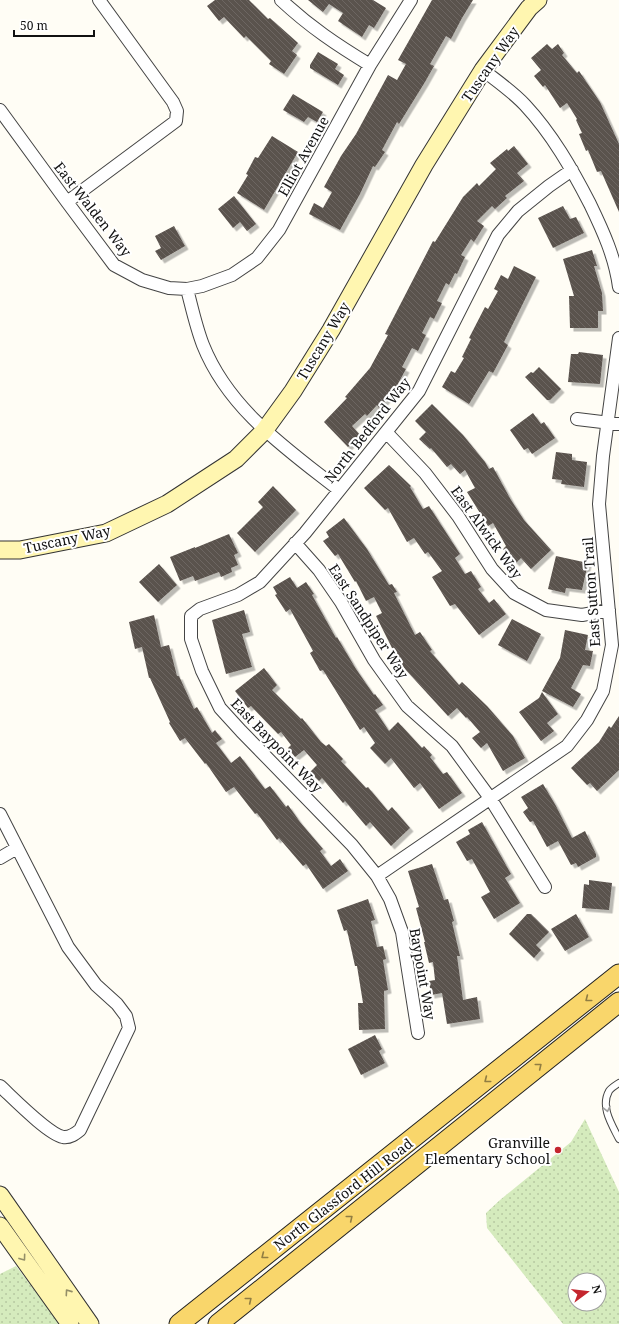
<svg xmlns="http://www.w3.org/2000/svg" width="619" height="1324" font-family="'Noto Serif',serif">
  <defs>
    <pattern id="park-dots" width="8" height="8" patternUnits="userSpaceOnUse"><rect width="8" height="8" fill="#d5ebbd"/><path d="M2 2h.1M6 6h.1" fill="none" stroke="#b6c8a1" stroke-width="1.8" stroke-linecap="round"/></pattern>
    <pattern id="building-back-hatch" width="6" height="6" patternUnits="userSpaceOnUse"><rect width="6" height="6" fill="#5a524d"/><path d="M-1 5l2 2M0 0l6 6M5-1l2 2" fill="none" stroke="#6d6662"/></pattern>
    <filter id="shadow"><feDropShadow dx="3.5" dy="3.5" stdDeviation="0" flood-color="#0004"/></filter>
  </defs>
  <rect width="100%" height="100%" fill="#fffdf5"/>
  <!-- park -->
  <path fill="url(#park-dots)" fill-rule="evenodd" d="M585,1119L619,1192V1324H563L487,1228L486,1213L500,1200L571,1142ZM575,1280H599V1304H575Z
    M16,1266L60,1324H0V1274Z"/>
  <!-- building -->
  <path fill="url(#building-back-hatch)" filter="url(#shadow)" d="M215,0H249L268,19L270,18L298,43L292,51L297,55L284,74L269,64L271,61L246,36L244,38L224,17L219,21L207,6Z
    M308,0H373L386,8L374,28L369,25L362,37L338,21L343,13L329,4L323,12Z
    M432,0H473L462,18L451,39L446,36L430,64L434,66L425,82L399,124L397,122L382,150L385,152L375,167L373,166L360,194L340,230L309,214L314,203L323,208L332,192L324,187L341,156L356,134L388,75L397,80L406,64L398,60Z
    M547,44L552,49L558,44L564,53L562,55L577,73L579,71L600,102L619,144V212L601,171L597,172L588,150L586,151L579,134L582,133L576,120L577,119L567,103L560,108L545,85L543,87L534,76L541,70L531,58Z
    M318,52L338,64L335,69L344,75L338,85L310,68V65Z
    M293,94L323,112L317,122L308,117L304,122L283,110Z
    M272,136L298,152L264,210L237,193L248,175L246,174L255,157L258,158Z
    M514,146L528,164L517,173L524,181L505,196L507,198L495,209L492,206L477,221L484,226L474,242L471,239L461,255L465,257L457,274L455,273L449,285L446,283L437,301L442,303L434,319L430,317L422,333L426,335L418,351L412,348L402,367L406,369L394,391L379,408L377,405L367,416L365,414L352,426L360,435L348,447L324,422L347,398L345,397L370,368L388,335L385,334L433,241L435,242L463,197L477,183L479,186L496,169L490,163L507,149L508,151Z
    M234,196L256,224L247,231L240,222L233,228L218,209Z
    M563,206L570,219L576,217L584,233L553,248L538,218Z
    M174,226L185,246L161,260L155,251L161,248L155,236Z
    M592,250L597,266H594L602,293L603,311H598V328H570L569,296H574L563,259Z
    M514,266L536,277L504,342L508,345L493,373L489,371L469,404L442,387L451,371L455,373L464,358L462,357L471,339L469,338L485,307L488,309L498,291L494,289L501,275L508,279Z
    M579,352L603,355L600,384L568,382L571,354H578Z
    M539,367L561,389L550,400H547L525,377L531,372L533,373Z
    M432,404L463,435L485,462L489,469L493,467L511,500L524,520L551,550L531,569L521,558L516,563L503,549L506,546L493,523L488,526L467,492L475,488L465,470L460,474L451,464L447,467L431,448L430,449L419,439L426,432L415,421Z
    M533,413L541,424L544,422L555,438L532,454L528,448L524,450L510,430Z
    M556,452L572,454V460L587,462L584,487L561,484L562,480L552,479Z
    M389,465L411,486L410,487L423,509L429,506L460,554L455,558L465,574L471,571L481,587L478,589L489,603L494,599L506,614L479,635L455,604L450,606L432,577L442,571L428,552L425,554L414,538L407,542L388,508L385,510L364,488Z
    M273,486L296,510L255,552L237,533L263,507L258,502Z
    M344,518L367,549L389,585L392,584L397,592L394,593L415,635L420,632L432,650L430,651L459,685L462,682L487,706L513,736L525,758L503,771L487,743L481,748L472,738L480,732L467,717L466,718L457,708L448,716L405,669L392,650H393L376,616L382,613L374,597L366,601L356,581L355,582L338,554L335,556L323,541L329,537L326,532Z
    M229,534L238,553L234,555L238,565L231,568L232,572L221,577L219,572L195,581L193,576L180,581L170,557L195,547V548Z
    M556,556L588,563L582,590L566,588L565,593L548,589Z
    M159,564L177,585L158,602L139,582Z
    M290,577L297,588L306,582L314,594L312,595L336,638L337,637L356,669L374,695L375,694L383,705L375,710L389,731L398,722L422,748L424,746L432,755L430,757L443,774L447,772L462,793L439,809L420,783L414,788L391,758L385,764L370,748L375,743L364,727L360,730L323,670L320,671L310,653L313,651L290,609L286,612L275,595L277,594L273,587Z
    M244,610L250,632L242,634L252,667L226,674L212,620Z
    M154,615L161,647L169,645L177,676H179L194,709L197,707L212,733L215,730L222,739L216,743L231,763L240,756L265,789L270,786L286,807L288,805L300,822L323,849L320,851L331,866L340,859L348,871L323,889L306,864L303,866L279,838L277,840L257,813L255,814L234,787L226,792L206,763L205,764L185,738L180,741L169,723L170,722L150,678H149L142,647L135,649L129,622Z
    M512,619L541,634L527,661L498,645Z
    M565,630L588,635L585,650L593,651L590,666L583,665L571,688L581,694L573,707L542,691L560,658Z
    M264,668L277,685L272,690L301,719L302,718L321,742L326,746L329,744L343,759L341,761L366,788L368,787L388,811L392,807L410,828L391,846L370,822L366,826L345,801L343,803L322,778L319,781L310,772L317,765L304,750L295,757L288,748L291,745L281,732L278,734L251,706L248,708L235,691Z
    M542,692L558,714L547,723L554,731L541,741L519,712L539,698Z
    M619,716V770L597,791L590,783L587,785L571,768L599,742L609,726L611,728Z
    M543,784L556,806L572,838L585,831L596,854V857L578,867L576,863L571,865L558,841L547,847L533,821L530,822L523,812L528,808L521,797Z
    M482,822L511,874L505,878L520,903L494,919L481,897L490,892L472,859L467,861L456,842L470,834L468,830Z
    M432,864L444,900L448,899L454,921L452,922L460,956H457L463,1000L477,997L480,1019L447,1024L442,993L431,995L429,981L435,980L433,962L429,963L424,942H425L416,908L419,907L408,871Z
    M589,880L612,883L609,910L582,908L584,884L589,885Z
    M368,899L375,920L371,921L377,947L383,946L386,959L383,960L388,990L384,991L385,1029L359,1030L358,1003H363L357,966H355L347,930L344,931L337,910Z
    M527,914H531L549,932L536,945L541,950L534,958L509,934Z
    M576,914L589,937L565,951L551,929Z
    M375,1035L382,1049L379,1051L385,1063L361,1075L348,1049Z"/>
  <g fill="none" stroke-linecap="round" stroke-linejoin="round">
    <!-- lane casing -->
    <g stroke="#444" stroke-width="8">
      <path id="lane" d="M619,1083C616,1085 611,1088 609,1091C600,1107 612,1125 619,1139"/>
    </g>
    <!-- street casing -->
    <g stroke="#444" stroke-width="14">
      <path id="street" d="M281,0C310,27 337,45 370,65
        M483,70C497,81 513,92 525,105C552,134 572,169 590,204C603,231 615,257 619,287
        M0,110L67,202L114,265L142,280L169,288L187,289L202,286L232,275L257,258L279,230L370,65L411,0
        M67,202L176,121L177,111L173,102L99,0
        M187,289C192,308 196,327 203,345C229,410 287,449 339,490
        M577,419L619,424
        M386,432L425,473L458,516L492,569L514,593L546,610L582,615L609,610
        M295,543L319,570L341,602L374,660L407,706L452,746L490,798L545,887
        M0,814L68,947L96,985L117,1004L126,1016L129,1028L80,1130C75,1134 70,1138 63,1137C48,1134 13,1098 0,1086
        M0,858L17,848
        M377,876L567,746L587,720L603,691L612,645L599,504L603,456L619,338
        M418,1033L402,932L390,899L377,876L352,845L241,731L220,708L202,671L191,639V616L200,609L238,595L260,582L305,533L419,391L498,235L518,211L549,186L572,170"/>
    </g>
    <!-- secondary casing -->
    <g stroke="#333" stroke-width="19">
      <path id="secondary" d="M0,550H20L106,533L167,504L236,459L264,431L293,391L331,330L424,165L483,70L529,8L538,0
        M0,1195L90,1324
        M0,1226L70,1324"/>
    </g>
    <!-- primary casing -->
    <g stroke="#222" stroke-width="21">
      <path id="primary" d="M179,1324L619,974
        M218,1324L619,1002"/>
    </g>
    <!-- lane -->
    <use href="#lane" stroke="#fff" stroke-width="6"/>
    <!-- street -->
    <use href="#street" stroke="#fff" stroke-width="12"/>
    <!-- secondary -->
    <use href="#secondary" stroke="#fff6b0" stroke-width="17"/>
    <!-- primary -->
    <use href="#primary" stroke="#f9d66b" stroke-width="19"/>
  </g>
  <!-- one-way arrows -->
  <defs><path id="oneway-chevron" d="M-2-3.5L2.5 0L-2 3.5" fill="none" stroke-width="1.6" stroke-linecap="round" stroke-linejoin="round"/></defs>
  <g stroke="#917d42">
    <use href="#oneway-chevron" transform="translate(588 999) rotate(142)"/>
    <use href="#oneway-chevron" transform="translate(539 1066) rotate(-39)"/>
    <use href="#oneway-chevron" transform="translate(487 1080) rotate(142)"/>
    <use href="#oneway-chevron" transform="translate(350 1218) rotate(-39)"/>
    <use href="#oneway-chevron" transform="translate(264 1256) rotate(142)"/>
    <use href="#oneway-chevron" transform="translate(249 1300) rotate(-39)"/>
  </g>
  <use stroke="#a0a0a0" href="#oneway-chevron" transform="translate(607 1109) rotate(78)"/>
  <g stroke="#948f68">
    <use href="#oneway-chevron" transform="translate(23 1258) rotate(54)"/>
    <use href="#oneway-chevron" transform="translate(68 1292) rotate(-125)"/>
  </g>
  <!-- markers -->
  <circle fill="#c4262e" stroke="#fff" stroke-width="1.5" cx="558" cy="1150" r="4"/>
  <g text-anchor="middle" dominant-baseline="central" stroke-width="4" stroke-linejoin="round" paint-order="stroke">
    <!-- street labels -->
    <g font-size="14" fill="#111" stroke="#fff">
      <text transform="translate(490 64) rotate(-55)">Tuscany Way</text>
      <text transform="translate(303 156) rotate(-61)">Elliot Avenue</text>
      <text transform="translate(93 209) rotate(52)">East Walden Way</text>
      <text transform="translate(323 341) rotate(-59)">Tuscany Way</text>
      <text transform="translate(367 430) rotate(-52)">North Bedford Way</text>
      <text transform="translate(487 532) rotate(54)">East Alwick Way</text>
      <text transform="translate(67 539) rotate(-12)">Tuscany Way</text>
      <text transform="translate(591 592) rotate(-94)">East Sutton Trail</text>
      <text transform="translate(369 621) rotate(57)">East Sandpiper Way</text>
      <text transform="translate(277 745) rotate(46)">East Baypoint Way</text>
      <text transform="translate(423 974) rotate(80)">Baypoint Way</text>
      <text transform="translate(343 1194) rotate(-38)">North Glassford Hill Road</text>
    </g>
    <!-- poi labels -->
    <g font-size="14" fill="#111" stroke="#fff" text-anchor="end">
      <text x="550" y="1142">Granville<tspan x="550" dy="16">Elementary School</tspan></text>
    </g>
  </g>
  <!-- north arrow -->
  <g transform="translate(587 1292) rotate(75)"><circle r="19" fill="#ffffff" stroke="#a0a0a0"/>
  <path d="M0-3L7 15L0 10L-7 15Z" fill="#c4262e"/>
  <text y="-6" font-size="11" font-weight="bold" text-anchor="middle" fill="#111111">N</text>
  </g>
  <!-- scale -->
  <path d="M14 30v6h80v-6" fill="none" stroke="#111111" stroke-width="2"/>
  <text x="20" y="30" font-size="12" fill="#111111" stroke="#ffffff" stroke-width="3" paint-order="stroke">50 m</text>
</svg>
